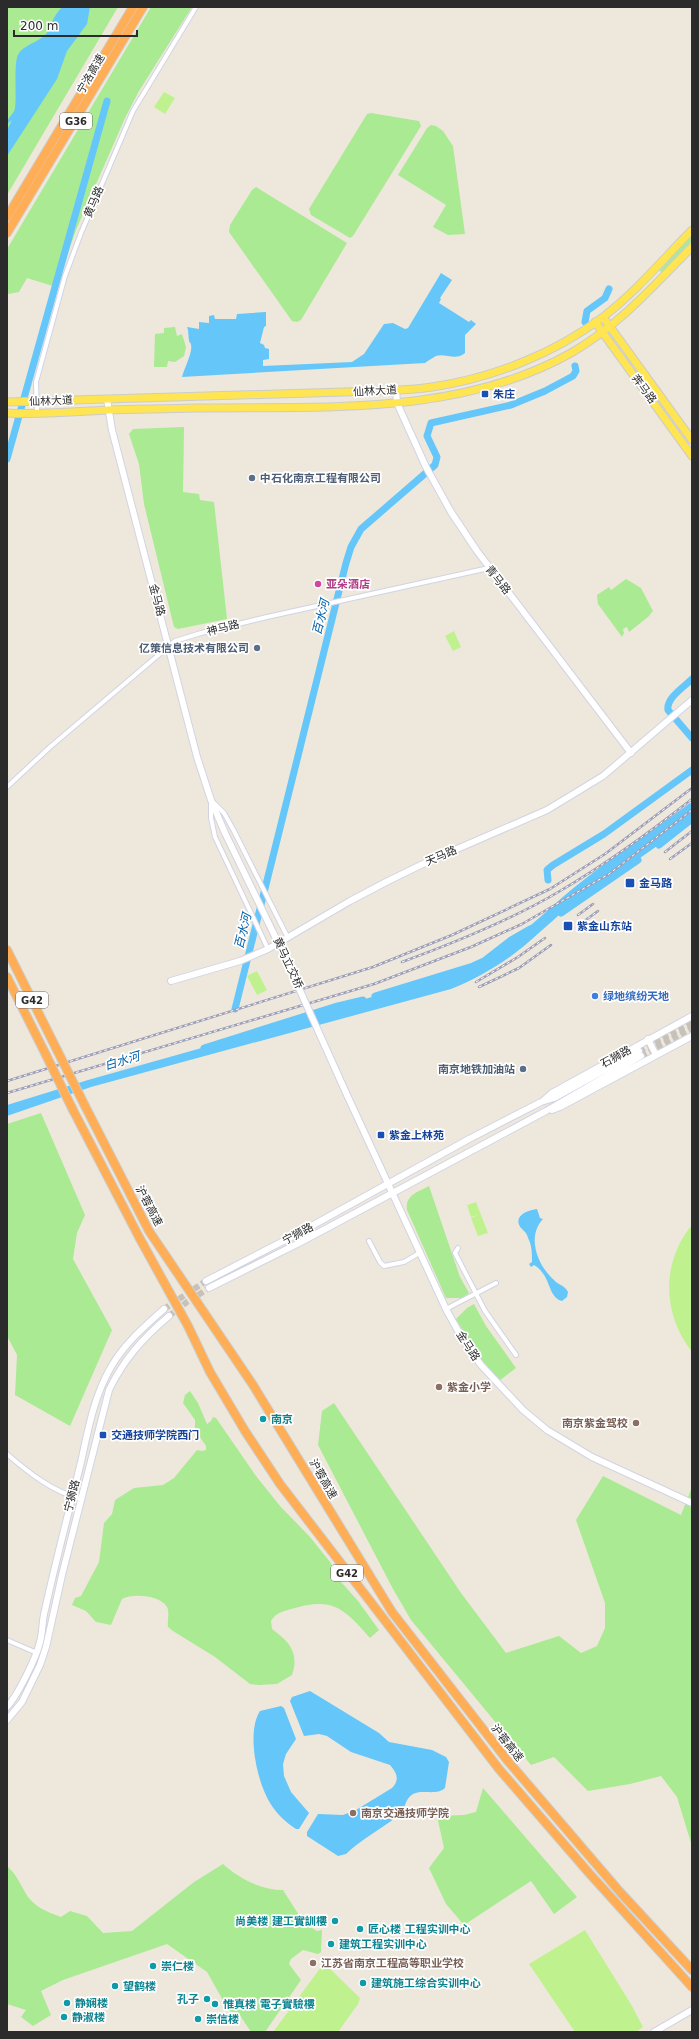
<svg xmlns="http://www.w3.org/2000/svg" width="699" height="2039" font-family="'DejaVu Sans','Noto Sans SC',sans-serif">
  <rect width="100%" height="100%" fill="#eee8dc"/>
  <!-- green -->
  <path fill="#a9ea93" d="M7,7H118L7,195Z
    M151,7H192L139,91L125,118L76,230L56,287L27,278L19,292L8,294L7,301V249Z
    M371,113L419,121L421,126L353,236L350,238L311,215L309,209L367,114Z
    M431,125L436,126L443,131L453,146L465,234L448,235L433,227L446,205L398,175L427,128Z
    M256,187L347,243L301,320L297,322L292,321L229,232L230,225L252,190Z
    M692,234V241L662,272L659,271Z
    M175,327L177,336L182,334L186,347L184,356L175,362L168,361L167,367H154L155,334L164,333V328Z
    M184,427L183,492L199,494L200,500L214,502L227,619L178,629L174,627L144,504L139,464L129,434L133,429Z
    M626,579L641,588L653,611L648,617L629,632L627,627L623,629L624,633L622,637L598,604L597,595L609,587L611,590Z
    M41,1113L85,1215L77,1233L73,1259L112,1330L70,1426L15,1395L17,1355L7,1336V1124Z
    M429,1186L460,1277L469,1293L462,1298H446L407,1210C405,1195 418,1192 429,1186Z
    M474,1304L486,1326L516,1368L499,1381L482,1363L456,1319L467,1308Z
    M190,1391L198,1403L207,1424L211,1421L213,1417L216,1418L256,1476L280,1506L310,1537L330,1562L341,1582L358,1601L379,1630L370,1638C345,1610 334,1597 295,1608C285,1611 276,1612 271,1621L272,1629C288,1641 300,1652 292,1675L277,1684L259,1685L250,1684L215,1657L173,1631L168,1627C167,1620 170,1613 167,1607C160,1595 133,1593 122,1599L111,1625L96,1622L86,1611L72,1605L75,1598L81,1596L99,1562L104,1523L112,1514L115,1500L134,1488L163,1485L174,1478L197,1450L202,1451L206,1450V1446L195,1430V1420L183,1403L185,1395Z
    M334,1403L461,1593L506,1653L559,1636L581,1653L597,1646L605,1628V1603L576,1520L603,1476L681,1515L692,1487V1846L677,1797L661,1776L630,1784L588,1791L554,1757L531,1765L411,1620L393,1589L318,1445L322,1411Z
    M483,1788L577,1897L554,1914L531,1881L464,1925L446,1904L429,1868L444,1848L437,1816L464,1815L476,1812Z
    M223,1864C240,1879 261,1890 283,1890L304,1923L317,1931L322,1930L321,1952L318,1954L303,1950L291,1959L289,1964L301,1980L265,2032H251L239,2014L229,2011L207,1972L167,1944L63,1980L41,1991L51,2015L33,2026L21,2017L26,2010L7,2004V1866C16,1874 19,1882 25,1892C32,1906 47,1912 61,1917L70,1911L87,1916L103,1933L132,1931L194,1882Z"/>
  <!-- pitch -->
  <path fill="#bff28e" d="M164,92L175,98L165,114L154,107Z
    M454,631L461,647L453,651L445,636Z
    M257,971L267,990L257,995L247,976Z
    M476,1202L488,1233L478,1236L471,1218L478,1215L471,1217L467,1205Z
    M692,1225V1352C662,1314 661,1262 692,1225Z
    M585,1930L632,2006L643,2027L636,2032H575L529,1964Z
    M324,1963L360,1998L358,2004L338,2032H273Z"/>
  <!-- water -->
  <path fill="#65c6fa" d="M62,7H90L87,24L67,51L57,79L7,156V130L12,120L7,124C7,117 14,115 15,108C17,96 13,60 19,53C25,44 43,41 48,31C52,22 55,14 62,7Z
    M441,273L452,280L440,298L441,299L439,303L469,322L471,320L476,324L465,335V353C456,361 445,353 436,356C432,358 428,361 425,363L182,377C184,369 193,352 191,345C191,342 189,343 189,340C188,334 189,332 187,327L199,329V322L209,323V316L214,315L215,319H236L237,314L266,312V326L264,327L260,343L264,345L265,348L269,349V359L263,360V366L352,362L364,354L384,324L393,323L405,329L408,328Z
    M690,803L692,804V815C660,850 618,870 580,898C560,913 543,930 524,946C502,964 478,978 451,989L91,1087L7,1116V1105L88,1080L237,1038L470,967C514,946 544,911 581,882C616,854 654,830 690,803Z
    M537,1209L540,1218L543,1219C526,1237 538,1266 554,1280C558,1285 565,1285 568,1292L567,1297L562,1301C547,1297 552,1276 534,1265L531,1267L529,1264L532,1262C532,1254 532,1245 528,1238C527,1233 524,1231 521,1228C512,1216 528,1210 537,1209Z
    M310,1691L379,1733L389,1742L432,1750L446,1757L449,1762L445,1788C436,1796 424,1789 413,1794C404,1799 406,1810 398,1816C381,1829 362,1839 346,1854L338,1856L307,1836V1832L318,1814L343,1815L356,1810L392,1788C400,1780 397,1773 390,1765L351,1752L327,1736L319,1734L304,1736L290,1701L292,1697Z
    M281,1706L284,1708L296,1739L286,1754L283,1764L284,1776L291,1792L309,1813L299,1829H296C285,1822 277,1814 270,1803C257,1782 246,1732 260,1711Z"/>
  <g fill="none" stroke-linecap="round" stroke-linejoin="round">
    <!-- river -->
    <path stroke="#65c6fa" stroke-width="7" d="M585,322L587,311L605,298L609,289
      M7,459L107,101
      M692,679C684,687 666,698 668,710L692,738
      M659,845L692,819
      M548,880L547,870L553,865L604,834L692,770
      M561,913L638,860
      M375,996L473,966L484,961L511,940L530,929
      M235,1009L346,563L351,547L361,529L435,465L437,457L427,436L431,423L511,405L545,391L573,376L576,371L575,366
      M204,1048L334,1007L363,1000"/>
    <!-- secondary-tunnel -->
    <path stroke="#c7c2b9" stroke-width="6" stroke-dasharray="6 3" stroke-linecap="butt" d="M639,1051L692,1022
      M641,1056L692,1028
      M164,1309L206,1281
      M169,1316L187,1302L209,1288"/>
    <!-- street casing -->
    <g stroke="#d1d3e5" stroke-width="6">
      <path id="street" d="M37,413L36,382L65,276L81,233L133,111L196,7
        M7,787L50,747L175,641L201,633L267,617L489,568
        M211,803V818L215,837L268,949
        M214,803L224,813L234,831L288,938
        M369,1241L380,1262L384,1266L404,1262L421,1252
        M458,1248L455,1253L485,1311L516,1355
        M446,1309L496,1283
        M7,1454C29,1473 53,1492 81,1499
        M7,1640L37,1653"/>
    </g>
    <!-- secondary casing -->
    <g stroke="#d1d3e5" stroke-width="8">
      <path id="secondary" d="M396,390L397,403L426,467L451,512L477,551L631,753
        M107,399L112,430L197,757L211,800L225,833
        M171,981L240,961L268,949L350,901L388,881L427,862L547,810L603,776L692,700
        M648,1039L656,1055
        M347,1095L446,1309L463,1340L481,1365L523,1410L547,1430L592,1457L692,1503
        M544,1100L552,1093L692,1016
        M552,1110L560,1107L692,1036
        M206,1281L297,1234L469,1139L541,1102L554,1098L639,1051
        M209,1288L301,1242L546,1111L641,1056
        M7,1707C18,1695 36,1658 40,1642C43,1631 42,1620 45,1610C56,1560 69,1511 81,1462C88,1430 94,1396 111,1367C124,1344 144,1327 164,1309
        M7,1720L22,1702L40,1665L46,1647L62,1575L109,1390C124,1359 143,1338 169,1316
        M654,2032L692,2010"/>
    </g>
    <!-- primary casing -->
    <g stroke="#ccc" stroke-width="9">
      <path id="primary" d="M603,317L692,440
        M595,322L692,456
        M7,402L377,391C395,390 414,390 432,387C492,378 554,354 603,317C636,292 663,259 692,230
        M7,413C40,415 73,412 107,410C136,409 166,409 195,408C321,406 457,417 571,353C621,324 652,287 692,247"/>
    </g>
    <!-- highway casing -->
    <g stroke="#ccc" stroke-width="10">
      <path id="highway" d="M7,217L133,7
        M7,233L143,7
        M7,950L57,1050
        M7,977L46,1055
        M85,1106L149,1231L253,1385L392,1612L507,1760L620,1892L692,1970
        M73,1110L139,1237L188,1326L210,1372L245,1431L280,1484L499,1769L589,1873L692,1987"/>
    </g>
    <!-- street -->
    <use href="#street" stroke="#fff" stroke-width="4"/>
    <!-- secondary -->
    <use href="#secondary" stroke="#fff" stroke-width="6"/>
    <!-- primary -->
    <use href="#primary" stroke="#fee551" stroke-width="7"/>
    <!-- highway -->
    <use href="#highway" stroke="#ffae56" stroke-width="8"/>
    <!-- rail casing -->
    <g stroke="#9e9fb7" stroke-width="2.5">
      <path id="rail" d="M665,852L692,831
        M670,859L692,843
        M578,915L593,904
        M583,922L598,911
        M402,962C454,943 513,919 560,891C606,864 650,832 692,799
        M476,982L518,957L545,938
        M479,987L519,968L551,945
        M7,1081L373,967L452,935L550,889L605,854L692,788
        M7,1093L374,984L471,947L522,924L609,874L692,810"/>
    </g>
    <!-- rail -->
    <use href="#rail" stroke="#fff" stroke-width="1" stroke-dasharray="3" stroke-linecap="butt"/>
    <!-- secondary-bridge casing -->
    <g stroke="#d1d3e5" stroke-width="8" stroke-linecap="butt">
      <path id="secondary-bridge" d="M225,833L284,955L347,1095"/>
    </g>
    <!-- highway-bridge casing -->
    <g stroke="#ccc" stroke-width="10" stroke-linecap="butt">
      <path id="highway-bridge" d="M57,1050L85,1106
        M46,1055L73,1110"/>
    </g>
    <!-- secondary-bridge -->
    <use href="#secondary-bridge" stroke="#fff" stroke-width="6"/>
    <!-- highway-bridge -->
    <use href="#highway-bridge" stroke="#ffae56" stroke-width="8"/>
  </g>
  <!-- markers -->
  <g fill="#1a4fb4" stroke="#fff" stroke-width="1.5">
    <rect x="481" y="390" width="8" height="8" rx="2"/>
    <rect x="625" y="878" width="10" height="10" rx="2"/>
    <rect x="563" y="921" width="10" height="10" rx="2"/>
    <rect x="377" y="1131" width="8" height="8" rx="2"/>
    <rect x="99" y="1431" width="8" height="8" rx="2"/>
  </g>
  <g fill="#5c6f8a" stroke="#fff" stroke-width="1.5">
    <circle cx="252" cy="478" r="4"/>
    <circle cx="257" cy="648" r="4"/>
    <circle cx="523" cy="1069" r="4"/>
  </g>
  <circle fill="#d1479c" stroke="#fff" stroke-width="1.5" cx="318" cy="584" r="4"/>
  <circle fill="#3f7fe0" stroke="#fff" stroke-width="1.5" cx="595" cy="996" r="4"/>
  <g fill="#8d6e63" stroke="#fff" stroke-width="1.5">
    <circle cx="439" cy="1387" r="4"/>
    <circle cx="636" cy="1423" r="4"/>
    <circle cx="353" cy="1813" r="4"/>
    <circle cx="313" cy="1963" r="4"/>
  </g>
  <g fill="#0f9aa8" stroke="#fff" stroke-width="1.5">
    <circle cx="263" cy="1419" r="4"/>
    <circle cx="335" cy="1921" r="4"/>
    <circle cx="360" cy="1929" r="4"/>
    <circle cx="331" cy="1944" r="4"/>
    <circle cx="153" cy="1966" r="4"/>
    <circle cx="363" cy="1983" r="4"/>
    <circle cx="115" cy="1986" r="4"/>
    <circle cx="207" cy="1999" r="4"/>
    <circle cx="67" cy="2003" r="4"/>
    <circle cx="215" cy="2004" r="4"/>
    <circle cx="64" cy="2017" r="4"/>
    <circle cx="198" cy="2019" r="4"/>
  </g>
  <g text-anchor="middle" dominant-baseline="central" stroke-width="3.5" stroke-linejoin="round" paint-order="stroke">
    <!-- shield labels -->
    <g fill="#fff" stroke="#6b6b6b" stroke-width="1">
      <rect x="60" y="113" width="32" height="16" rx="3"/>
      <rect x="16" y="992" width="32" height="16" rx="3"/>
      <rect x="331" y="1565" width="32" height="16" rx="3"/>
    </g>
    <g font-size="10" font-weight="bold" fill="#2b2b2b">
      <text x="76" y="121">G36</text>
      <text x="32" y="1000">G42</text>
      <text x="347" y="1573">G42</text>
    </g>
    <!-- street labels -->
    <g font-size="11" fill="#2b2b2b" stroke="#fff">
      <text transform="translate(91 74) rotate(-60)">宁洛高速</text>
      <text transform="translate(94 202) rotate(-67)">黄马路</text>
      <text transform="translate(644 389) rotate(54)">奔马路</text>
      <text transform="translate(375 391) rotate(-3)">仙林大道</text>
      <text transform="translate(51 401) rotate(-2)">仙林大道</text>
      <text transform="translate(498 580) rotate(52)">青马路</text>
      <text transform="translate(157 600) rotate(75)">金马路</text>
      <text transform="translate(223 628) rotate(-14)">神马路</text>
      <text transform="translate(441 856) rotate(-23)">天马路</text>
      <text transform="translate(288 963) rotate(65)">黄马立交桥</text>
      <text transform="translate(616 1057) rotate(-29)">石狮路</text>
      <text transform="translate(149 1206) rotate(62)">沪蓉高速</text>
      <text transform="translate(298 1234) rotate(-28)">宁狮路</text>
      <text transform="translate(468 1346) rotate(57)">金马路</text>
      <text transform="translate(323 1479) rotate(60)">沪蓉高速</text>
      <text transform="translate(72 1496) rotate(-76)">宁狮路</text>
      <text transform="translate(507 1743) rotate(51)">沪蓉高速</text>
    </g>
    <!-- transit labels -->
    <g font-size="11" font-weight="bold" fill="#164399" stroke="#fff" text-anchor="start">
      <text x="493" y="394">朱庄</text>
      <text x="639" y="883">金马路</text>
      <text x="577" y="926">紫金山东站</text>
      <text x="389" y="1135">紫金上林苑</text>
      <text x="111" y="1435">交通技师学院西门</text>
    </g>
    <!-- service labels -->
    <g font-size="11" font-weight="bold" fill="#4e5e75" stroke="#fff" text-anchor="end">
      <text x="260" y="478" text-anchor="start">中石化南京工程有限公司</text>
      <text x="249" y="648">亿策信息技术有限公司</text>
      <text x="515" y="1069">南京地铁加油站</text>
    </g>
    <!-- hotel labels -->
    <g font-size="11" font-weight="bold" fill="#b23c85" stroke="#fff" text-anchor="start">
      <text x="326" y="584">亚朵酒店</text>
    </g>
    <!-- shop labels -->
    <g font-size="11" font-weight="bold" fill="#366cbe" stroke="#fff" text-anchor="start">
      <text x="603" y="996">绿地缤纷天地</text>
    </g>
    <!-- education labels -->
    <g font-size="11" font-weight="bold" fill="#785e54" stroke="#fff" text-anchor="start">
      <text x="447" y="1387">紫金小学</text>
      <text x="628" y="1423" text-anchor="end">南京紫金驾校</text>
      <text x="361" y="1813">南京交通技师学院</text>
      <text x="321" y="1963">江苏省南京工程高等职业学校</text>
    </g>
    <!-- culture labels -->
    <g font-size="11" font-weight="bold" fill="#0d838f" stroke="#fff" text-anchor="start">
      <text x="271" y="1419">南京</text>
      <text x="327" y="1921" text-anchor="end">尚美楼 建工實訓樓</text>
      <text x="368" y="1929">匠心楼 工程实训中心</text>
      <text x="339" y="1944">建筑工程实训中心</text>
      <text x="161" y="1966">崇仁楼</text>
      <text x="371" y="1983">建筑施工综合实训中心</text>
      <text x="123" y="1986">望鹤楼</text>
      <text x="199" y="1999" text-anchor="end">孔子</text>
      <text x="75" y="2003">静娴楼</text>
      <text x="223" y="2004">惟真楼 電子實驗樓</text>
      <text x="72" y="2017">静淑楼</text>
      <text x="206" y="2019">崇信楼</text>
    </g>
    <!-- water labels -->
    <g font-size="12" font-style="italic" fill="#0061aa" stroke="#fff">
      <text transform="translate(321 617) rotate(-76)">百水河</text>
      <text transform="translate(243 931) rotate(-76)">百水河</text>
      <text transform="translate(122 1061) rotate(-17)">白水河</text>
    </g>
  </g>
  <!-- border -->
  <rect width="699" height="2039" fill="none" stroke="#2b2b2b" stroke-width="16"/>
  <!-- scale -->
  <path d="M14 30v6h123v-6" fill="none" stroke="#2b2b2b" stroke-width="2"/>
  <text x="20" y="30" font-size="12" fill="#2b2b2b" stroke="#ffffff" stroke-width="3" paint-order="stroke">200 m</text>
</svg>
